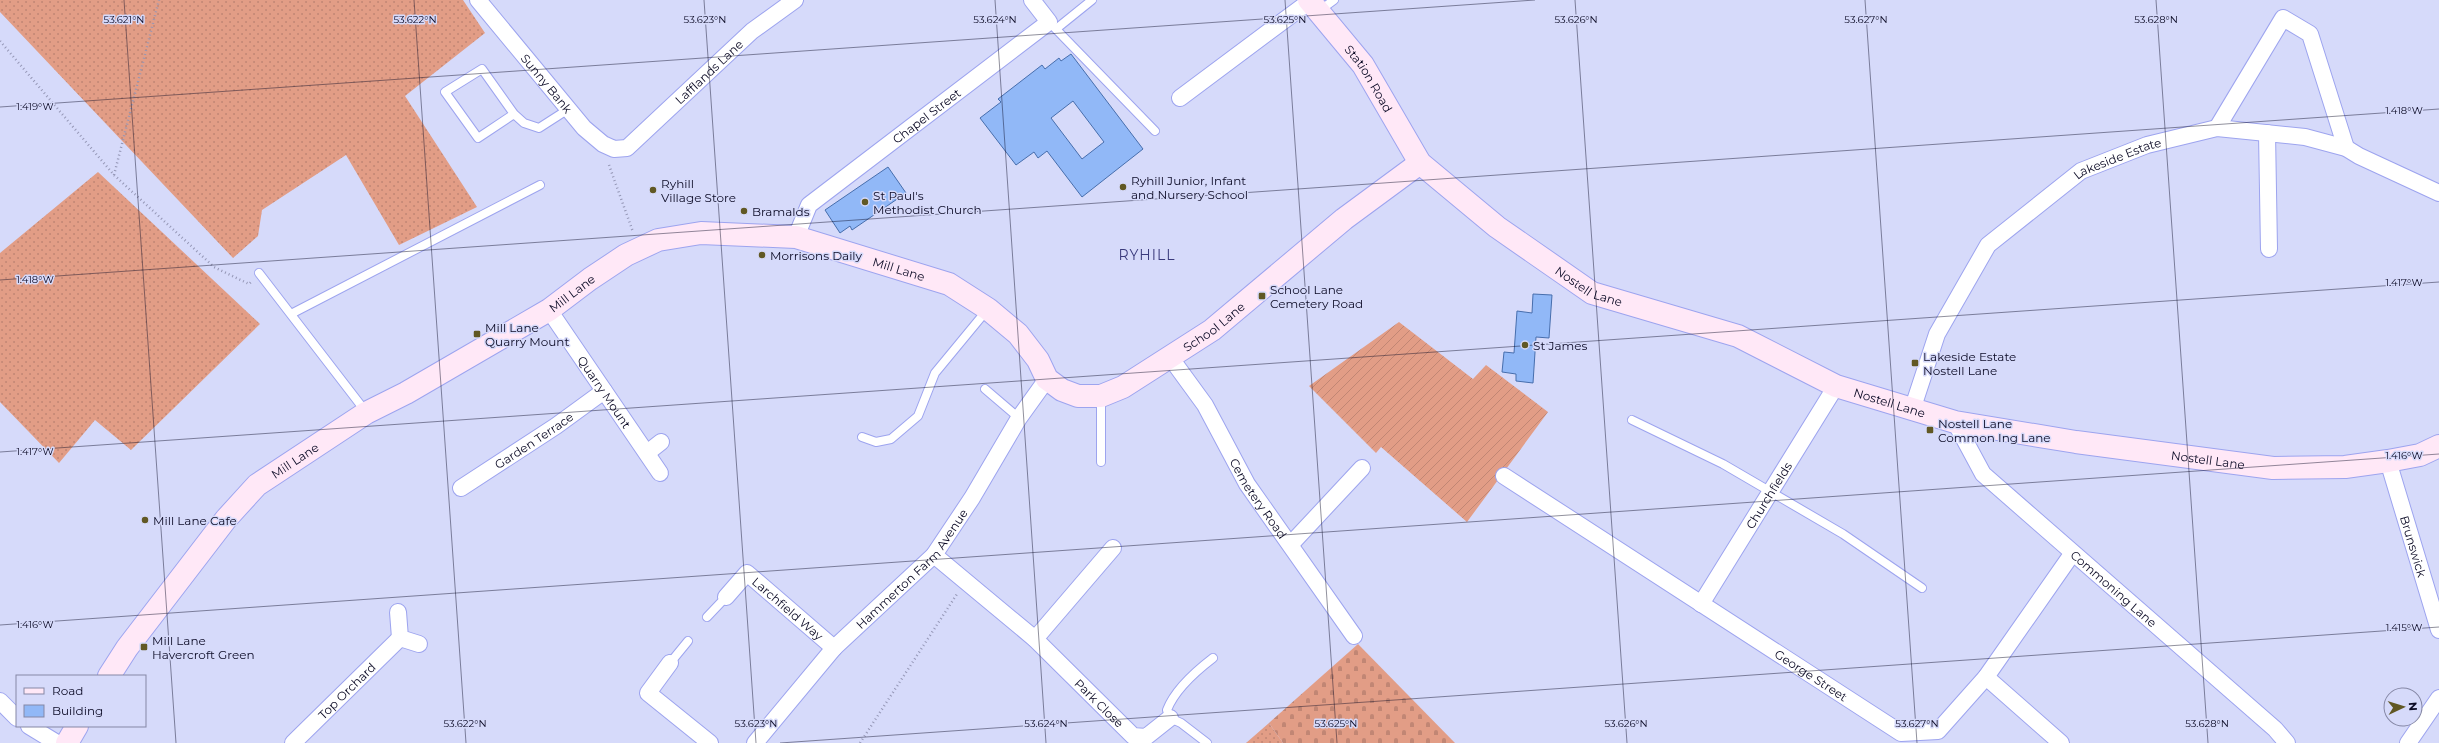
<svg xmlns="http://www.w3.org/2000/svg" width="2439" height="743" font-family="Montserrat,sans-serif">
  <defs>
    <pattern id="grass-dots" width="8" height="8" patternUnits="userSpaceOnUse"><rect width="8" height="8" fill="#e29d86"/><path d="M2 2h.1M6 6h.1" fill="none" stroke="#c18674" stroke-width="1.8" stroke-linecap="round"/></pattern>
    <pattern id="cemetery-stones" width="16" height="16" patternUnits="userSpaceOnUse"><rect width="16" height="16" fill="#e29d86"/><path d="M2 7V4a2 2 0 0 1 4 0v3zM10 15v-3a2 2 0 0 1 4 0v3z" fill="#c18674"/></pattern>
    <pattern id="garden-furrows" width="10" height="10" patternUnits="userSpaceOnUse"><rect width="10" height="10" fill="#e29d86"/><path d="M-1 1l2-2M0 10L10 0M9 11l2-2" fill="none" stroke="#c18674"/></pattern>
  </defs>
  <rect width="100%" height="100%" fill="#d6dafa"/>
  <!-- grass -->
  <path fill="url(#grass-dots)" d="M0,0H463L485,33L405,96L477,207L399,245L346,155L262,210L258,236L233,258L0,12Z
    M98,172L260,324L131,450L95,420L59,463L0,402V253Z
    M1269,723L1283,743H1246Z"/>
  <!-- cemetery -->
  <path fill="url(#cemetery-stones)" d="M1358,644L1455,743H1283L1269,723Z"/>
  <!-- garden -->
  <path fill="url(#garden-furrows)" d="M1399,322L1473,379L1486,365L1548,412L1467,522L1381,447L1376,453L1309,386Z"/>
  <!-- building -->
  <path fill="#91b8f7" stroke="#476ead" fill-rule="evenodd" d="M1071,54L1143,149L1082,197L1047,151L1038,158L1034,152L1016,165L980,118L1001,102L998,99L1042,65L1045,69L1059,58L1061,61ZM1073,101L1104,142L1082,159L1051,118Z
    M888,167L906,193L852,230L850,226L840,233L825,210Z
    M1533,294L1552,295L1549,338L1536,337L1533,383L1516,381V374L1502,372L1504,352L1514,353L1517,311L1532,313Z"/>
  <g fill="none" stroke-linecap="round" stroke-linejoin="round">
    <!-- lane casing -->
    <g stroke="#9da4ef" stroke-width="10">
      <path id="lane" d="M1319,11L1334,0
        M1049,22L1155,131
        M1056,29L1092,0
        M514,114L478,138L445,92L482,69L514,114L524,123L539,128L567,110
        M259,273L366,412
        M291,314L540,185
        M985,389L1019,418
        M1632,420L1723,464L1843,534L1922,588
        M862,437L876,442L891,439L918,416L935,373L987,310
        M1101,462V396
        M707,617L726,597
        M670,663L688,641
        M1207,743L1181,723L1170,718L1167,710C1175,689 1196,671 1213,658"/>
    </g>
    <!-- street casing -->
    <g stroke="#9da4ef" stroke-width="18">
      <g id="street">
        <path id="s1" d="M478,0L584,128L603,144L614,149L627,148L752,31L795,0"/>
        <path d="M1180,98L1310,1"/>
        <path d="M2217,128L2283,18L2310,34L2346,148"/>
        <path d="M2267,133L2269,249"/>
        <path id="s2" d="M796,237L809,205L1049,22L1032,0"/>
        <path id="s3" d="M549,310L660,473"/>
        <path id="s4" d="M1170,357L1205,405L1247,484L1354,636"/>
        <path id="s5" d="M1912,410L1937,334L1988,245L2081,171L2147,145L2217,128L2305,137L2346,148L2359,156L2439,193"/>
        <path id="s6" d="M1955,422L1983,474L2275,729L2287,743"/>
        <path d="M647,453L661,442"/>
        <path id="s7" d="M2388,461L2439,630"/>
        <path id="s8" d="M1504,476L1901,733L1938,731L1986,677L2072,554"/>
        <path id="s9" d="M461,488L556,426L604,391"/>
        <path d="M1291,544L1362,468"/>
        <path id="s10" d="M934,555L1035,639L1133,736L1146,737L1170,718"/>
        <path id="s11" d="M726,597L747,573L834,648"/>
        <path id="s12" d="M1701,604L1836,386"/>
        <path d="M398,612L400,638L419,644"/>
        <path d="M1035,639L1113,548"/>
        <path d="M670,663L648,693L710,743"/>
        <path d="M1986,677L2061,743"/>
        <path d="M0,701L17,718"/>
        <path d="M29,726L57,743"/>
        <path id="s13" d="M293,743L400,638"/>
        <path id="s14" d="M755,743L834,648L934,555L972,498L1019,418L1047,379"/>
        <path d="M2408,743L2439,698"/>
      </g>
    </g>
    <!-- secondary casing -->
    <g stroke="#9da4ef" stroke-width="24">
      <g id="secondary">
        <path id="s15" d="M1309,0L1363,65L1420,163L1497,227L1592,293L1738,336L1836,386L1955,422L2076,442L2273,468L2345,467L2388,461L2420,455L2439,446"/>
        <path id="s16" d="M109,676L127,648L226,519L257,485L366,413L406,393L549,310L590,279L626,255L658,240L701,233L796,237L949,284L988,309L1018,334L1038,360L1047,379L1062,390L1078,396H1101L1123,387L1212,330L1344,219L1420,163"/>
        <path d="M67,743L77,726"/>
      </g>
    </g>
    <!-- path -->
    <path stroke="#9597b6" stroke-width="2.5" stroke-dasharray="1 3" stroke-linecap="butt" d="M0,41L114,175L214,267L249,284L251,282
      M609,165L633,232
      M114,175L159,0
      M860,743L957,594"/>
    <!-- lane -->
    <use href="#lane" stroke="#fff" stroke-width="8"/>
    <!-- street -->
    <use href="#street" stroke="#fff" stroke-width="16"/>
    <!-- secondary -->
    <use href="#secondary" stroke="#ffe8f7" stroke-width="22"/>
  </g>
  <!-- ticks -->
  <path fill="none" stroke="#0b0a25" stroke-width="1" stroke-opacity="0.45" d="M124,0L176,743M414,0L466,743M704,0L756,743M995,0L1046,743M1285,0L1337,743M1575,0L1627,743M1865,0L1917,743M2156,0L2208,743M0,107L1535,0M0,280L2439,109M0,452L2439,282M0,625L2439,454M780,743L2439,627"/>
  <!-- markers -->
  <g fill="#615824" stroke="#d6dafa" stroke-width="1.5">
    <circle cx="1123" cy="187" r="4"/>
    <circle cx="653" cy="190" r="4"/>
    <circle cx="865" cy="202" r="4"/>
    <circle cx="744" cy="211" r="4"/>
    <circle cx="762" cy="255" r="4"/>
    <rect x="1258" y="292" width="8" height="8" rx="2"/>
    <rect x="473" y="330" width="8" height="8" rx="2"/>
    <circle cx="1525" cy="345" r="4"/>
    <rect x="1911" y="359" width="8" height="8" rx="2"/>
    <rect x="1926" y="426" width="8" height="8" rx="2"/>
    <circle cx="145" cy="520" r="4"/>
    <rect x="140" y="643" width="8" height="8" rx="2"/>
  </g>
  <g text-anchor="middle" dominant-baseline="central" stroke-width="3" stroke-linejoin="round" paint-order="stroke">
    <!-- street labels -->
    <g font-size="12" fill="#0b0a25" stroke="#d6dafa">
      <text stroke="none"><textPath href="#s1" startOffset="328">Lafflands Lane</textPath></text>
      <text stroke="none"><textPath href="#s15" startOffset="99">Station Road</textPath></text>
      <text stroke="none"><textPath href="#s1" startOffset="108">Sunny Bank</textPath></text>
      <text stroke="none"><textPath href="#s2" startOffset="182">Chapel Street</textPath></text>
      <text stroke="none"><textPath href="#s5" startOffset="340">Lakeside Estate</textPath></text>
      <text stroke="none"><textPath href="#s16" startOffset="959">Mill Lane</textPath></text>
      <text stroke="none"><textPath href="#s15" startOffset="408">Nostell Lane</textPath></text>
      <text stroke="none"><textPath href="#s16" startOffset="611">Mill Lane</textPath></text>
      <text stroke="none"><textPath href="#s16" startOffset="1342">School Lane</textPath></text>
      <text stroke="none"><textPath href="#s3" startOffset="99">Quarry Mount</textPath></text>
      <text stroke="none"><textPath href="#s15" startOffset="732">Nostell Lane</textPath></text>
      <text stroke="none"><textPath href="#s9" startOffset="87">Garden Terrace</textPath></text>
      <text stroke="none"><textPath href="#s16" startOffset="287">Mill Lane</textPath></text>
      <text stroke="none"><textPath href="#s15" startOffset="1056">Nostell Lane</textPath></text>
      <text stroke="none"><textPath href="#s12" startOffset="128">Churchfields</textPath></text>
      <text stroke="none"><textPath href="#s4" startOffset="167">Cemetery Road</textPath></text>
      <text stroke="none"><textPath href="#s7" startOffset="89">Brunswick</textPath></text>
      <text stroke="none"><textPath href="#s14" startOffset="235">Hammerton Farm Avenue</textPath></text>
      <text stroke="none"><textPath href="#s6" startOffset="233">Commoning Lane</textPath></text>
      <text stroke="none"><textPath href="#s11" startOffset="86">Larchfield Way</textPath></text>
      <text stroke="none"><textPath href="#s8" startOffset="366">George Street</textPath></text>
      <text stroke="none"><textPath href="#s13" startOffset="75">Top Orchard</textPath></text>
      <text stroke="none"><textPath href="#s10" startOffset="222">Park Close</textPath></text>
    </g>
    <!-- poi labels -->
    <g font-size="12" fill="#0b0a25" stroke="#d6dafa" text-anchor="start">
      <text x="1131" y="180">Ryhill Junior, Infant<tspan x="1131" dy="14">and Nursery School</tspan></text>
      <text x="661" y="183">Ryhill<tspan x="661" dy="14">Village Store</tspan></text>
      <text x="873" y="195">St Paul's<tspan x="873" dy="14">Methodist Church</tspan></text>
      <text x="752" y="211">Bramalds</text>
      <text x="770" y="255">Morrisons Daily</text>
      <text x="1270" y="289">School Lane<tspan x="1270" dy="14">Cemetery Road</tspan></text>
      <text x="485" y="327">Mill Lane<tspan x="485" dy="14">Quarry Mount</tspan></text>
      <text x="1533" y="345">St James</text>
      <text x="1923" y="356">Lakeside Estate<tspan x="1923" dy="14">Nostell Lane</tspan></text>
      <text x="1938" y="423">Nostell Lane<tspan x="1938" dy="14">Common Ing Lane</tspan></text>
      <text x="153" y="520">Mill Lane Cafe</text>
      <text x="152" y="640">Mill Lane<tspan x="152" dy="14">Havercroft Green</tspan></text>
    </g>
    <!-- quarter labels -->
    <g font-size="14" letter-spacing="1" fill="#3a3a7c" stroke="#d6dafa">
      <text x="1147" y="255">RYHILL</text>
    </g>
  </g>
  <g font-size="10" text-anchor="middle" fill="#0b0a25" stroke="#d6dafa" stroke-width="3" stroke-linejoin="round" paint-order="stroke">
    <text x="124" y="23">53.621°N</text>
    <text x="415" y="23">53.622°N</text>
    <text x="705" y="23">53.623°N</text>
    <text x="995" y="23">53.624°N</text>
    <text x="1285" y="23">53.625°N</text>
    <text x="1576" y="23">53.626°N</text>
    <text x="1866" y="23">53.627°N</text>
    <text x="2156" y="23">53.628°N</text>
    <text x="35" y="110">1.419°W</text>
    <text x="2404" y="114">1.418°W</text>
    <text x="35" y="283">1.418°W</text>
    <text x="2404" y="286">1.417°W</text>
    <text x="35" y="455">1.417°W</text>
    <text x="2404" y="459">1.416°W</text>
    <text x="35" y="628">1.416°W</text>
    <text x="2404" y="631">1.415°W</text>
    <text x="465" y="727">53.622°N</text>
    <text x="756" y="727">53.623°N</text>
    <text x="1046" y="727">53.624°N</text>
    <text x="1336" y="727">53.625°N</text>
    <text x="1626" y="727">53.626°N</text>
    <text x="1917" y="727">53.627°N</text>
    <text x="2207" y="727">53.628°N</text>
  </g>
  <!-- legend -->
  <rect x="16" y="675" width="130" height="52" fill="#d6dafa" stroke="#8587a5"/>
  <rect x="24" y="688" width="20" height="6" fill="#ffe8f7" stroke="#8587a5"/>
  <text x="52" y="695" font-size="12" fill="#0b0a25">Road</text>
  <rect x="24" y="705" width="20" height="12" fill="#91b8f7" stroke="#8587a5"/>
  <text x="52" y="715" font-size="12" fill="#0b0a25">Building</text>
  <!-- north arrow -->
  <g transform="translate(2403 707) rotate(86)"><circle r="19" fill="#d6dafa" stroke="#8587a5"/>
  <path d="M0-3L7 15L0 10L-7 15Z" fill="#615824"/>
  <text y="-6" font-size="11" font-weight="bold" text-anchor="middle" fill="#0b0a25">N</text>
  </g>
</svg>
